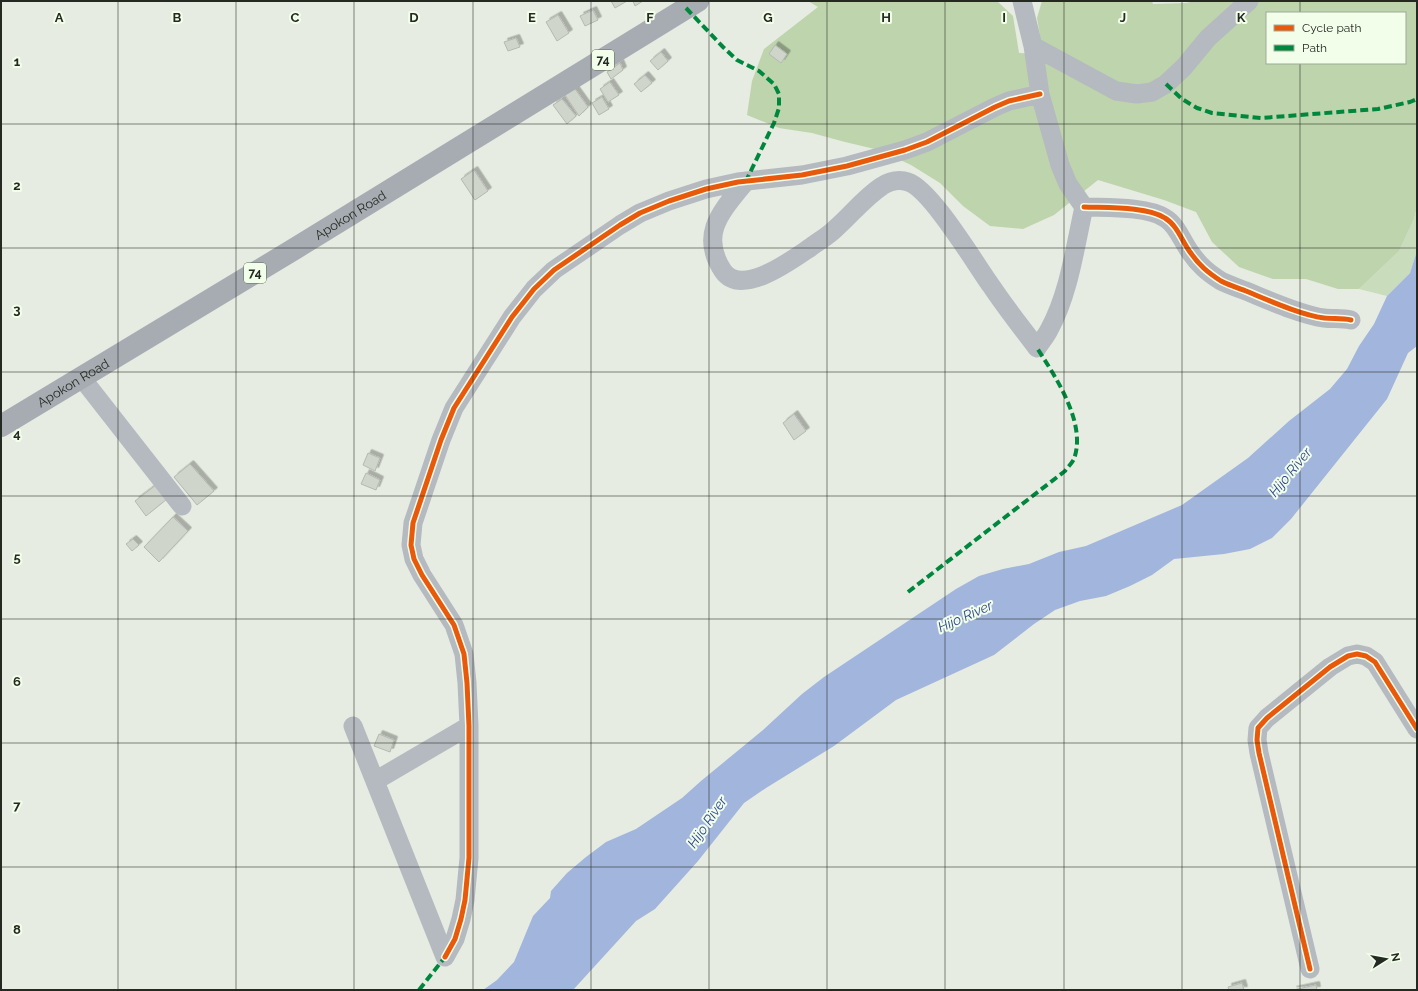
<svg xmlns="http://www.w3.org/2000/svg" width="1418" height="991" font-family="Raleway,sans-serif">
  <defs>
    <filter id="shadow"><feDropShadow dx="3.5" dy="-3.5" stdDeviation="0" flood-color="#0004"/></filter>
  </defs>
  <rect width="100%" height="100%" fill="#e6ece1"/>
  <!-- green -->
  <path fill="#c9dcbc" d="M1417,207V251L1410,273L1387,296L1359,289L1399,251L1414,219Z"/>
  <!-- forest -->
  <path fill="#bdd4ad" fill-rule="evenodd" d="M808,1H997L1013,16L1019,53L1043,54L1037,18L1042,1H1152L1153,4L1186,3L1195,1H1417V207L1414,219L1399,251L1359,289H1338L1306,279H1273L1239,267L1212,242L1196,212L1164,200L1098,180L1054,215L1023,229L990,226L963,206L940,183L911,165L879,150L845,142L812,133L779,128L747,115L752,81L764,49L818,7ZM1267,13H1405V63H1267Z"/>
  <!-- water -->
  <path fill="#a1b5dd" d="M1417,251V346L1408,353L1387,399L1291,519L1272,538L1250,549L1224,554L1174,559L1152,575L1130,586L1106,596L1080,601L1055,610L1034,624L994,655L896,700L834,746L766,788L744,803L698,861L655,909L636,921L573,990H483L497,980L514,962L533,916L550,898L551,891L567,873L586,857L606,842L636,829L682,798L701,781L763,730L802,694L824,677L956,589L979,576L1003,569L1029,564L1059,552L1086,546L1182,505L1248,458L1289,421L1330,389L1347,369L1359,346L1374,324L1387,296L1410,273Z"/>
  <!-- building -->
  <path fill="#d0d5cc" stroke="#b4b9b1" filter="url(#shadow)" d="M611,1H627L615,8Z
    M633,1H643L635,6Z
    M593,10L598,20L585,26L580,16Z
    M558,15L569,33L557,41L546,22Z
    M516,38L520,47L508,51L504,42Z
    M775,45L787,54L781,63L769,54Z
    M661,52L668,61L658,70L650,61Z
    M620,63L623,70L611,79L607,72Z
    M645,75L652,83L641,92L634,84Z
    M610,82L619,95L608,102L600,89Z
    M575,89L588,107L579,116L565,95Z
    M602,97L609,109L599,115L592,103Z
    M562,99L576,116L567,124L553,105Z
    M474,170L488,191L475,200L461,179Z
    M794,414L806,431L794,440L783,423Z
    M368,453L380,458L375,471L363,465Z
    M190,464L214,491L197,505L174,477Z
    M366,473L380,480L376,490L361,484Z
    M156,485L167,499L146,516L135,501Z
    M173,517L188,531L159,562L144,547Z
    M133,539L139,545L132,551L126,544Z
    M379,734L394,740L390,752L374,746Z
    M1242,983L1244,990H1229L1228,987Z
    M1316,985L1317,990H1293Z"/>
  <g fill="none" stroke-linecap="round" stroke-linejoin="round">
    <!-- minor -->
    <path stroke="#b5b9c0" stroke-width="19" d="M1033,46L1116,91L1137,94L1152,92L1166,84L1184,67L1208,38L1249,1
      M746,181C723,210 698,233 723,271C742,298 793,259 811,247C819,241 828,236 835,229C851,215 864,198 882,186C890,181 899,179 908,182C931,189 976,265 992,287C1006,308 1022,328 1037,348C1041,342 1046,336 1049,330C1069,294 1075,247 1084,207L1068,184L1060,165L1040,94L1033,46L1022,1
      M1084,207C1105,208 1147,206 1165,218C1177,225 1182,241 1190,252C1199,265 1207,272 1221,281C1229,285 1238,288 1246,291C1268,300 1301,315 1324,318C1333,319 1342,318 1351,320
      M81,377L182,506
      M353,726L445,957
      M375,781L469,726
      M445,957L455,939L461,919L465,900L469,858V726L467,683L464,654L454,625L422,575L414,559L411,545L413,523L441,440L454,408L512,317L534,289L554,270L620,225L640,213L669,201L706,189L738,182L802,175L847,166L905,150L927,142L995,107L1009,101L1040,94
      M1310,969L1259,753L1257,740L1258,728L1267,718L1330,667L1348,656L1357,654L1366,656L1375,662L1417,729"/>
    <!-- highway -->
    <path stroke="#a7acb3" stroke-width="22" id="s1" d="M1,426L296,248L698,1"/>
    <!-- quiet -->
    <path stroke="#00873e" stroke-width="4" stroke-dasharray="8 4" stroke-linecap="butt" d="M686,8L723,47L737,60L759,71L774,84L779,94V108L774,123L746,181
      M1166,84L1182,99L1197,108L1212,113L1261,118L1378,109L1410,102L1417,99
      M908,592L1065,471C1068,467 1072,463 1074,459C1087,423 1055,376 1037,348
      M419,990L445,957"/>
    <!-- cycleway casing -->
    <g stroke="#f2feea" stroke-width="8">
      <path id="cycleway" d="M1084,207C1105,208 1147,206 1165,218C1177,225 1182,241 1190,252C1199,265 1207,272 1221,281C1229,285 1238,288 1246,291C1268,300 1301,315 1324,318C1333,319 1342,318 1351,320
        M445,957L455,939L461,919L465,900L469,858V726L467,683L464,654L454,625L422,575L414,559L411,545L413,523L441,440L454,408L512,317L534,289L554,270L620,225L640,213L669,201L706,189L738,182L802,175L847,166L905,150L927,142L995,107L1009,101L1040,94
        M1310,969L1259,753L1257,740L1258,728L1267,718L1330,667L1348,656L1357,654L1366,656L1375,662L1417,729"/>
    </g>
    <!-- cycleway -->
    <use href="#cycleway" stroke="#e8590c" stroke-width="5"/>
  </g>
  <!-- grid -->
  <path fill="none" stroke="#242922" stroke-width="1" stroke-opacity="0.55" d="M118,1V990M236,1V990M354,1V990M473,1V990M591,1V990M709,1V990M827,1V990M945,1V990M1064,1V990M1182,1V990M1300,1V13M1300,63V990M1,124H1417M1,248H1417M1,372H1417M1,496H1417M1,619H1417M1,743H1417M1,867H1417"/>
  <g text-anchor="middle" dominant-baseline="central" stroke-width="4" stroke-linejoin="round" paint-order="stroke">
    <!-- shield labels -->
    <g fill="#f2feea" stroke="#62695e" stroke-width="1">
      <rect x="592" y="50" width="22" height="20" rx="3"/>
      <rect x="244" y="263" width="22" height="20" rx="3"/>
    </g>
    <g font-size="12" font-weight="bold" fill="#242922">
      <text x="603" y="60">74</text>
      <text x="255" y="273">74</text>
    </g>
    <!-- street labels -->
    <g font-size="13" fill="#242922" stroke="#f2feea">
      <text stroke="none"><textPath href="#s1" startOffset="408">Apokon Road</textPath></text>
      <text stroke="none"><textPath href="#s1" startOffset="84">Apokon Road</textPath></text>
    </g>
    <!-- water labels -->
    <g font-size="14" font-style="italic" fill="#2e4790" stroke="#f2feea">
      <text transform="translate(1290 472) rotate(-51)">Hijo River</text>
      <text transform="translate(965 616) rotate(-24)">Hijo River</text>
      <text transform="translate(707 822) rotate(-56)">Hijo River</text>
    </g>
  </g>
  <g font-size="13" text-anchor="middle" font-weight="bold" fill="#242922" stroke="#f2feea" stroke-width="4" stroke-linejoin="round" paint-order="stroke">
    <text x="59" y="22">A</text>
    <text x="177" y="22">B</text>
    <text x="295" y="22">C</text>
    <text x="414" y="22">D</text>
    <text x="532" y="22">E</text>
    <text x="650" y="22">F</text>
    <text x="768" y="22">G</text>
    <text x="886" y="22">H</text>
    <text x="1004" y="22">I</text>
    <text x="1123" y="22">J</text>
    <text x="1241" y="22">K</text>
    <text x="17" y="66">1</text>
    <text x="17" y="190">2</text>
    <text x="17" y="314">3</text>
    <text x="17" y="438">4</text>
    <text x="17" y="562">5</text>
    <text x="17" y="686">6</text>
    <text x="17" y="810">7</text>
    <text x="17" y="934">8</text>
  </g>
  <!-- border -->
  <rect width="1418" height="991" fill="none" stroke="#242922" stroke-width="4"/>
  <!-- legend -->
  <rect x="1266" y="12" width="140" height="52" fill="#f2feea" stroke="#a0a99a"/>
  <rect x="1274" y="25" width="20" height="6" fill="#e8590c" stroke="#a0a99a"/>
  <text x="1302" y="32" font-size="12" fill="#242922">Cycle path</text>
  <rect x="1274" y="45" width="20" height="6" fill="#00873e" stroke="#a0a99a"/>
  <text x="1302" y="52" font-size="12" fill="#242922">Path</text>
  <!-- north arrow -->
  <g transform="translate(1386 959) rotate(79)" stroke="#f2feea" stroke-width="3" paint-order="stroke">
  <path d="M0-3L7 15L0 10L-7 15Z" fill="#242922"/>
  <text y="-6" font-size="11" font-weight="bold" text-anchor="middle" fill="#242922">N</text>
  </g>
</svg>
